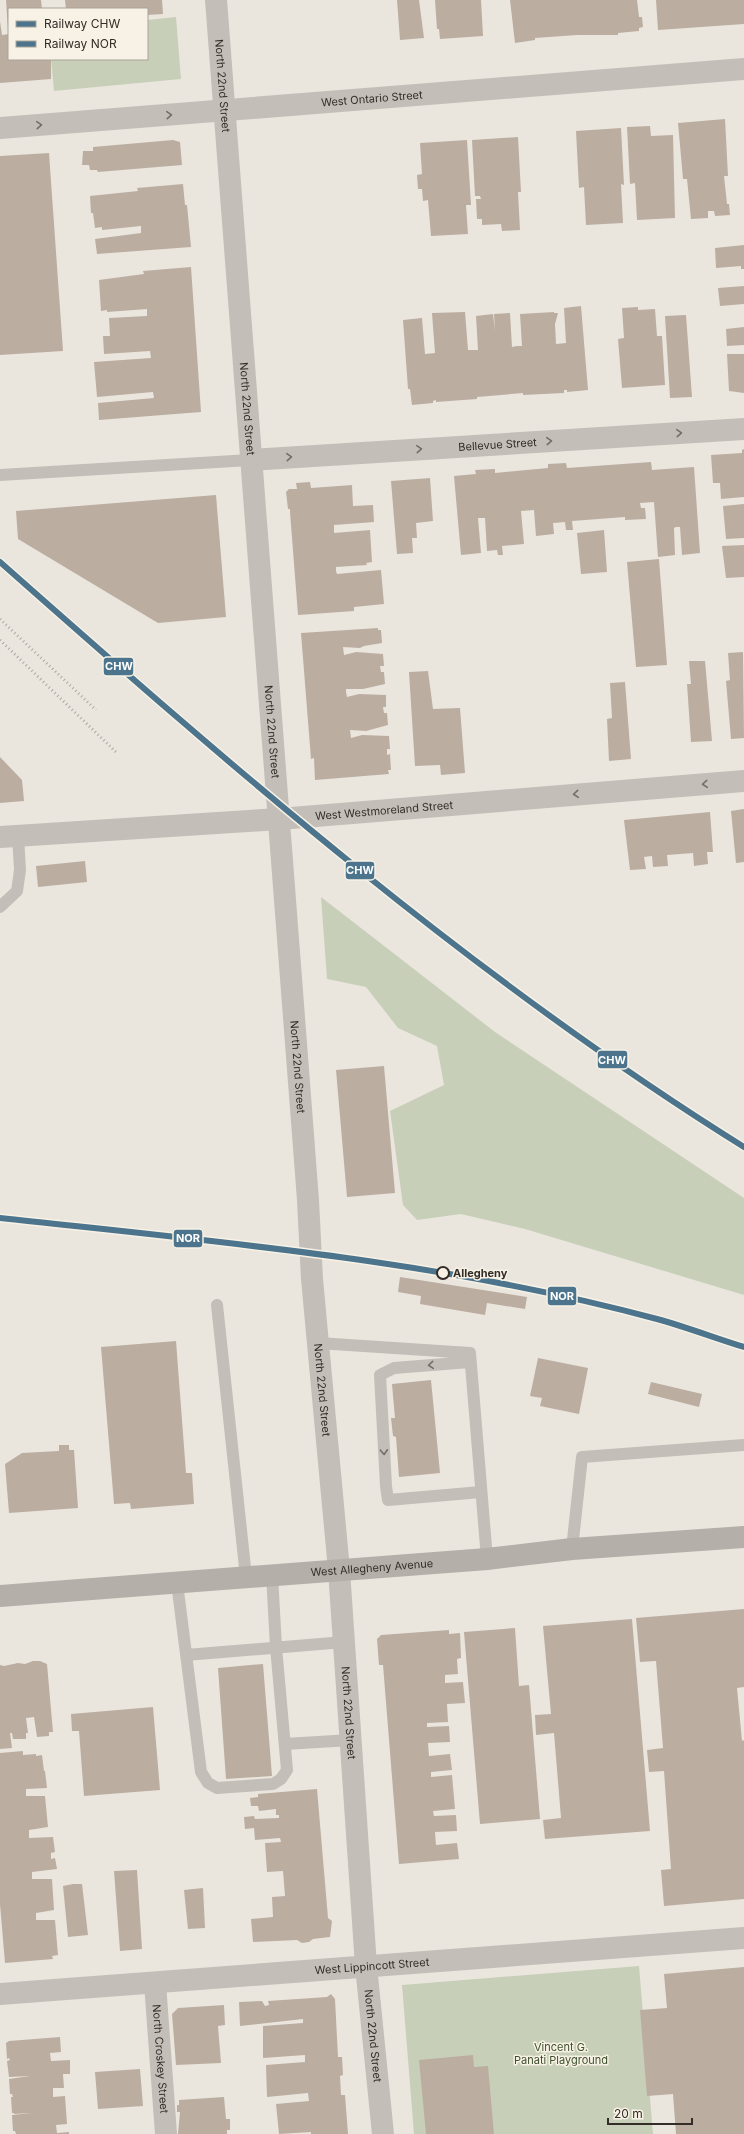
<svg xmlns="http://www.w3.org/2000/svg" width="744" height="2134" font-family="Inter,sans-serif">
  <rect width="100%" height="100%" fill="#eae6de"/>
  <!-- green -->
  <path fill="#c8cfb9" d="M176,17L181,79L54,91L51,59H147V20Z
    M321,897L495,1032L744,1198V1295L525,1229L461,1214L417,1220L403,1205L390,1111L444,1085L437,1046L398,1028L366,987L327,979Z
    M639,1966L653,2134H414L402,1985Z"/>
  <!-- building -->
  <path fill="#bcada1" d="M6,0H41L42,9H9L8,29Z
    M65,0H162L163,14L147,15V9H66Z
    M397,0H419L424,38L400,40Z
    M435,0H481L483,36L440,39L439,29H437Z
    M510,0H637L639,17H642L643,27L639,28V31L618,33V35H577L535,38V40L515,43Z
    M656,0H744V24L658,30Z
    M0,21L2,35L9,34V59H51V79L0,83Z
    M725,119L728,176H724L727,204H729L730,215L715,216L714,211H708V218L691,219L687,179H683L678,123Z
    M650,126L651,136L673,135L675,218L637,220L635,183L630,184L627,127Z
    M621,128L624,185L621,184L623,223L586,225L584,187L579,188L576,131Z
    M518,137L521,192H518L520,230L502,231L501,224L482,225V219H477L476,199H481L480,196H475L472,140Z
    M173,140L180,142L182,165L98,172L97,170H90L89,165H82L83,151H93V147Z
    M467,140L471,205H466L468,234L431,236L428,200L423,201L422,189H418L417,175L422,174L420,143Z
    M49,153L63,351L0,355V156Z
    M183,184L185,205H187L191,247L97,254L95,239L141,233V226L102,230V227L95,228L93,213H91L90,196L138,191L137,188Z
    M744,245V269H741V266L716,268L715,248Z
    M191,267L201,412L99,420L98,403L154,398L153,392L97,397L94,362L151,358L150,351L104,354L103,336H110L109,318L147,316V309L107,312V310L101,311L99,280L144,274L143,271Z
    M744,286V304L720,306L718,288Z
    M581,306L588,390L567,392V390H564V393L523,395V393L477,397V399L436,402V400L433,401V403L412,405L410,389H408L403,320L422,318L425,354L435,353L432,313L465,312L468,350H478L476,316L493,314L495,331L494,314L510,313L512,347L517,346H522L520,314L554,312V313H558L555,324L556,344L566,343L564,308Z
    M638,307V310L655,309L657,336H662L665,385L622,388L618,339L624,338L622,308Z
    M686,315L692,397L670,398L665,316Z
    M744,327V345L727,346L726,329Z
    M727,354H744V393L729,391Z
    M744,449V497L721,499L720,483H713L711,455L742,453V450Z
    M651,462L652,470L694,467L700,553L682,555L680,527H676L674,528L675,555L658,557L654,502L640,503L641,508H645L646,519L625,520V517L572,521L573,530H566L565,522L553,523L554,534L536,536L534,510L521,511L524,544L502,546L503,555H498L497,550L487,551L485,518H478L481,553L461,555L454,476L476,474L475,470L495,469V473L548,468V464L566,463L567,468Z
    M430,478L433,521L416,523L417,538H412L413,553L397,554L391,481Z
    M310,482L311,488L352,485L353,506L373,505L374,522L334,525V533L370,530L372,562L366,563L367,565L336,567V571L337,574L381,570L384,604L354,607V611L298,615L290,512V509H288L286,492L289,489H297L296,483Z
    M216,495L226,617L158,623L18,539L16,511Z
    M744,504V538L726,539L723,506Z
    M604,530L607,572L581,574L577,533Z
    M744,545V577L726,578L722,546Z
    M659,559L667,665L636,667L627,562Z
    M378,628V630H381L382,643L364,646L360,648L343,647L344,655L356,652L383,654L384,666H380L381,672H384L385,684L363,689H346V692L347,697L359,694L386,695V707H383L384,713H387L388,725L366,731L350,730L351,738L362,735L389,736L390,749H387V755L390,754L391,770H388L389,774L315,780L314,758L311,759L301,633Z
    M743,652L744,738L731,739L726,681L730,680L728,653Z
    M689,661H705L712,741L691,742L687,684H691Z
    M428,671L433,709L460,708L465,773L441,775L440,765L415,766L409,672Z
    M625,682L631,759L609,761L607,719L612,718L610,683Z
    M0,757L22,780L24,801L0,803Z
    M744,809V862L736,863L731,811Z
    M710,812L713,852H707L708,864L694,866L693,853L667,855L668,866L653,867L652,856L644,857L646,869L630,870L624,820Z
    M85,861L87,882L38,887L36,866Z
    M384,1066L395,1193L347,1197L336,1070Z
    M400,1277L527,1297L525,1309L487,1303L485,1315L420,1304L421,1296L398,1292Z
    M176,1341L186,1473H192L194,1504L131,1509L130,1503L114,1504L101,1347Z
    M538,1358L588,1368L579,1414L540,1406L542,1398L530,1396Z
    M431,1380L440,1473L399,1477L396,1437L393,1436L391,1418H395L392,1384Z
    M651,1382L702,1394L699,1407L648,1394Z
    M59,1445H69V1450H74L78,1508L9,1513L5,1464L22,1453L59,1451Z
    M744,1609V1687L737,1688L742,1741L744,1740V1899L664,1906L661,1870L671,1869L664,1771L649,1772L647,1750L663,1748L656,1661L640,1662L636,1618Z
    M632,1619L650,1831L545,1839L543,1820L561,1818L554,1733L536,1735L535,1715L551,1714L543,1626Z
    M515,1628L519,1686L529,1685L540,1819L480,1824L464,1632Z
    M449,1630V1634L460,1633L461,1658L457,1659L458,1674L445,1675V1683L463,1682L465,1703L447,1704L448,1722L427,1723V1727L449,1726L450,1742L428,1743L429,1756L450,1754L452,1770L431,1772V1777L452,1775L455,1809L433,1811L434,1816L456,1815L457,1831L435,1832L436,1845L457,1843L459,1859L399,1864L383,1665H379L377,1639L381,1635Z
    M33,1661H40L47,1664L53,1732H49V1736L37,1737L34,1717L26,1718L28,1733H26V1739H13L12,1733H10L12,1748L0,1749V1665L4,1666L18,1663L25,1664Z
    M263,1664L272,1776L226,1779L218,1668Z
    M153,1707L160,1790L84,1796L79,1731H72L71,1714Z
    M23,1751V1755L36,1754V1756L42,1755L44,1771H45L47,1788L26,1789V1796H45L48,1827L29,1830V1838L53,1837L55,1852L51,1853V1859L55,1858L57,1869L32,1872V1879H52L54,1910L36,1913V1920H55L58,1955L52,1956L53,1959L5,1963L0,1904V1753Z
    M317,1789L328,1918L332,1921L330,1937L313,1939L309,1942L302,1943L297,1940L253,1942L251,1919L273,1917L272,1897L285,1896L283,1871L267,1872L265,1843L281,1842L280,1838L255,1840L254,1828L245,1829L244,1817L254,1816L255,1819L279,1818V1815H276V1809L259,1811L258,1806H251L250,1798L258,1797V1794Z
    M137,1870L142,1949L120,1951L114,1871Z
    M73,1884H82L88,1935L68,1937L63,1886Z
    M203,1888L205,1928L188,1929L184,1890Z
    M744,1967V2134H676L673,2094L647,2096L640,2010L667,2008L664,1974Z
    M331,1994L335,1999L338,2057H342L343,2075L340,2076L341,2095H345L348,2134H311V2132L279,2134L276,2104L309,2101L308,2093L267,2097L266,2065L305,2062V2055L263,2058V2026L303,2023V2019L240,2026L239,2002L262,2001L265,2006L269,2005L268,2001L327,1997Z
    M224,2005L225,2025L218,2026L221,2063L176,2065L172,2014L178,2008Z
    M60,2037L61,2052L50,2053L51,2061L70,2060V2074H63L64,2088H53V2097L65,2096L67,2124L56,2125L57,2133L69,2132V2134H16L15,2131H13L12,2115L31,2113L14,2114V2113H12L11,2097H13L12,2094H10L9,2079L30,2076L9,2077L7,2061L10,2060L9,2058L7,2059L6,2043L9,2041Z
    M473,2055L474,2067L488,2066L494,2134H426L419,2060Z
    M140,2069L143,2106L98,2109L95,2072Z
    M224,2097L226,2119H230V2130H227V2134H178L180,2112H177V2105H179V2100Z"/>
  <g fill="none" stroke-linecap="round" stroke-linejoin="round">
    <!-- service -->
    <path stroke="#c3bfb8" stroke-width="12" d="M0,475L250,460
      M0,907L17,891L20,870L18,836
      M217,1305L246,1577
      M318,1343L470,1353L487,1559
      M470,1362L394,1368L380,1375L386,1486L388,1500L481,1492
      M572,1549L582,1457L744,1445
      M177,1583L201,1772L208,1783L217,1788L273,1784L281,1779L287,1770L276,1647L272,1575
      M186,1655L344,1642
      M285,1744L351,1740"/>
    <!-- minor -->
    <g stroke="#c3bfb8" stroke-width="22">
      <path id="s1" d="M216,0L308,1200L312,1279L339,1570L366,1966L383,2134"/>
      <path id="s2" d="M0,128L744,69"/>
      <path id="s3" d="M250,460L744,429"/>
      <path id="s4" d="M0,837L279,819L744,781"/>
      <path id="s5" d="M155,1983L166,2134"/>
      <path id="s6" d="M0,1994L744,1938"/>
    </g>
    <!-- secondary -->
    <path stroke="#b4afa8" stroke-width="22" id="s7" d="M0,1596L487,1559L572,1549L744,1537"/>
    <!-- rail -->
    <path stroke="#aba7a2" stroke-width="3" stroke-dasharray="1 3" stroke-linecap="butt" d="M0,619L96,710
      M0,640L117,753"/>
    <!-- rail-1 casing -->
    <g stroke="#f7f2e5" stroke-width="9">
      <path id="rail-1" d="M0,562C236,771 476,980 744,1147"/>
    </g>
    <!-- rail-2 casing -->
    <g stroke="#f7f2e5" stroke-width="9">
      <path id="rail-2" d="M0,1218C220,1242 443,1261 657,1319C686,1327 715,1338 744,1347"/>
    </g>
    <!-- rail-1 -->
    <use href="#rail-1" stroke="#4c748c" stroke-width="6"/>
    <!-- rail-2 -->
    <use href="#rail-2" stroke="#4c748c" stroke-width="6"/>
  </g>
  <!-- one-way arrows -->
  <defs><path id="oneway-chevron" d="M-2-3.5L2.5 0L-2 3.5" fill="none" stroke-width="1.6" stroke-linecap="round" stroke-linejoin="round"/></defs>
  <g stroke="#746e68">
    <use href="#oneway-chevron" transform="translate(169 115) rotate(-4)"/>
    <use href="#oneway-chevron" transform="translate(39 125) rotate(-4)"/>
    <use href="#oneway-chevron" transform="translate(679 433) rotate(-4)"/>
    <use href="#oneway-chevron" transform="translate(549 441) rotate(-4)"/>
    <use href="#oneway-chevron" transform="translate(419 449) rotate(-4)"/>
    <use href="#oneway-chevron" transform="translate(289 457) rotate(-4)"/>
    <use href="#oneway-chevron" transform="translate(705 784) rotate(175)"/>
    <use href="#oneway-chevron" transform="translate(576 794) rotate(175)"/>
    <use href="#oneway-chevron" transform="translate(431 1365) rotate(175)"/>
    <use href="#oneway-chevron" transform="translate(384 1452) rotate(87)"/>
  </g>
  <!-- markers -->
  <circle fill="#f7f2e5" stroke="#332c27" stroke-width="2" cx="443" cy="1273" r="6"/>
  <g text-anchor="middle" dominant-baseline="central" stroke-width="3" stroke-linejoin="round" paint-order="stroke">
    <!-- street labels -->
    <g font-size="11" fill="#332c27" stroke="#f7f2e5">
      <text stroke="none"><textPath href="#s1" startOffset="86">North 22nd Street</textPath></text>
      <text stroke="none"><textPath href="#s2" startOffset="373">West Ontario Street</textPath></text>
      <text stroke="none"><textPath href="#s1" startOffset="410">North 22nd Street</textPath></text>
      <text stroke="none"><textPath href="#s3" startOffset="248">Bellevue Street</textPath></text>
      <text stroke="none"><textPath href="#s1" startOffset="734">North 22nd Street</textPath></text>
      <text stroke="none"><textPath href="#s4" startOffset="385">West Westmoreland Street</textPath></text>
      <text stroke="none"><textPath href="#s1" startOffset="1070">North 22nd Street</textPath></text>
      <text stroke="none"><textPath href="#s1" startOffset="1394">North 22nd Street</textPath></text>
      <text stroke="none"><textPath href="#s7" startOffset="373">West Allegheny Avenue</textPath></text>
      <text stroke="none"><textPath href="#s1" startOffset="1718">North 22nd Street</textPath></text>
      <text stroke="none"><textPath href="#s6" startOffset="373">West Lippincott Street</textPath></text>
      <text stroke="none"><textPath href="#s1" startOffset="2042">North 22nd Street</textPath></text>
      <text stroke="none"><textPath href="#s5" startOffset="76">North Croskey Street</textPath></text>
    </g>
    <!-- stop labels -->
    <g font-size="11" font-weight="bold" fill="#332c27" stroke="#f7f2e5" text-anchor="start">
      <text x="453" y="1273">Allegheny</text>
    </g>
    <!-- park labels -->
    <g font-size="11" fill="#3d4f2c" stroke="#f7f2e5">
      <text x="561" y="2047">Vincent G.<tspan x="561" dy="13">Panati Playground</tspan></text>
    </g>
  </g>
  <g stroke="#f7f2e5" stroke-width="1.5">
    <rect x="103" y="657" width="31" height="19" rx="4" fill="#4c748c"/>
    <rect x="345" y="861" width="30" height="19" rx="4" fill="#4c748c"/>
    <rect x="597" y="1050" width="31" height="19" rx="4" fill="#4c748c"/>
    <rect x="173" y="1229" width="30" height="19" rx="4" fill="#4c748c"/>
    <rect x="547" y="1286" width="30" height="20" rx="4" fill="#4c748c"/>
  </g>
  <g font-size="11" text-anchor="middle" font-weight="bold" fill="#fff">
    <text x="119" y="670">CHW</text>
    <text x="360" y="874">CHW</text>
    <text x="612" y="1064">CHW</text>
    <text x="188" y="1242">NOR</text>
    <text x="562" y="1300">NOR</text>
  </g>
  <!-- legend -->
  <rect x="8" y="8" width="140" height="52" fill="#f7f2e5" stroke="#a9a399"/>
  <rect x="16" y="21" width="20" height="6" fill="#4c748c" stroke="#a9a399"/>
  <text x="44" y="28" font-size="12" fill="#332c27">Railway CHW</text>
  <rect x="16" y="41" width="20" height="6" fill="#4c748c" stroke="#a9a399"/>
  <text x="44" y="48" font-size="12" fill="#332c27">Railway NOR</text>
  <!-- scale -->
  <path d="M608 2118v6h84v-6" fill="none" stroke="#332c27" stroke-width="2"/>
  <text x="614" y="2118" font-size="12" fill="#332c27" stroke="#f7f2e5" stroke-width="3" paint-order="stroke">20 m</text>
</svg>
